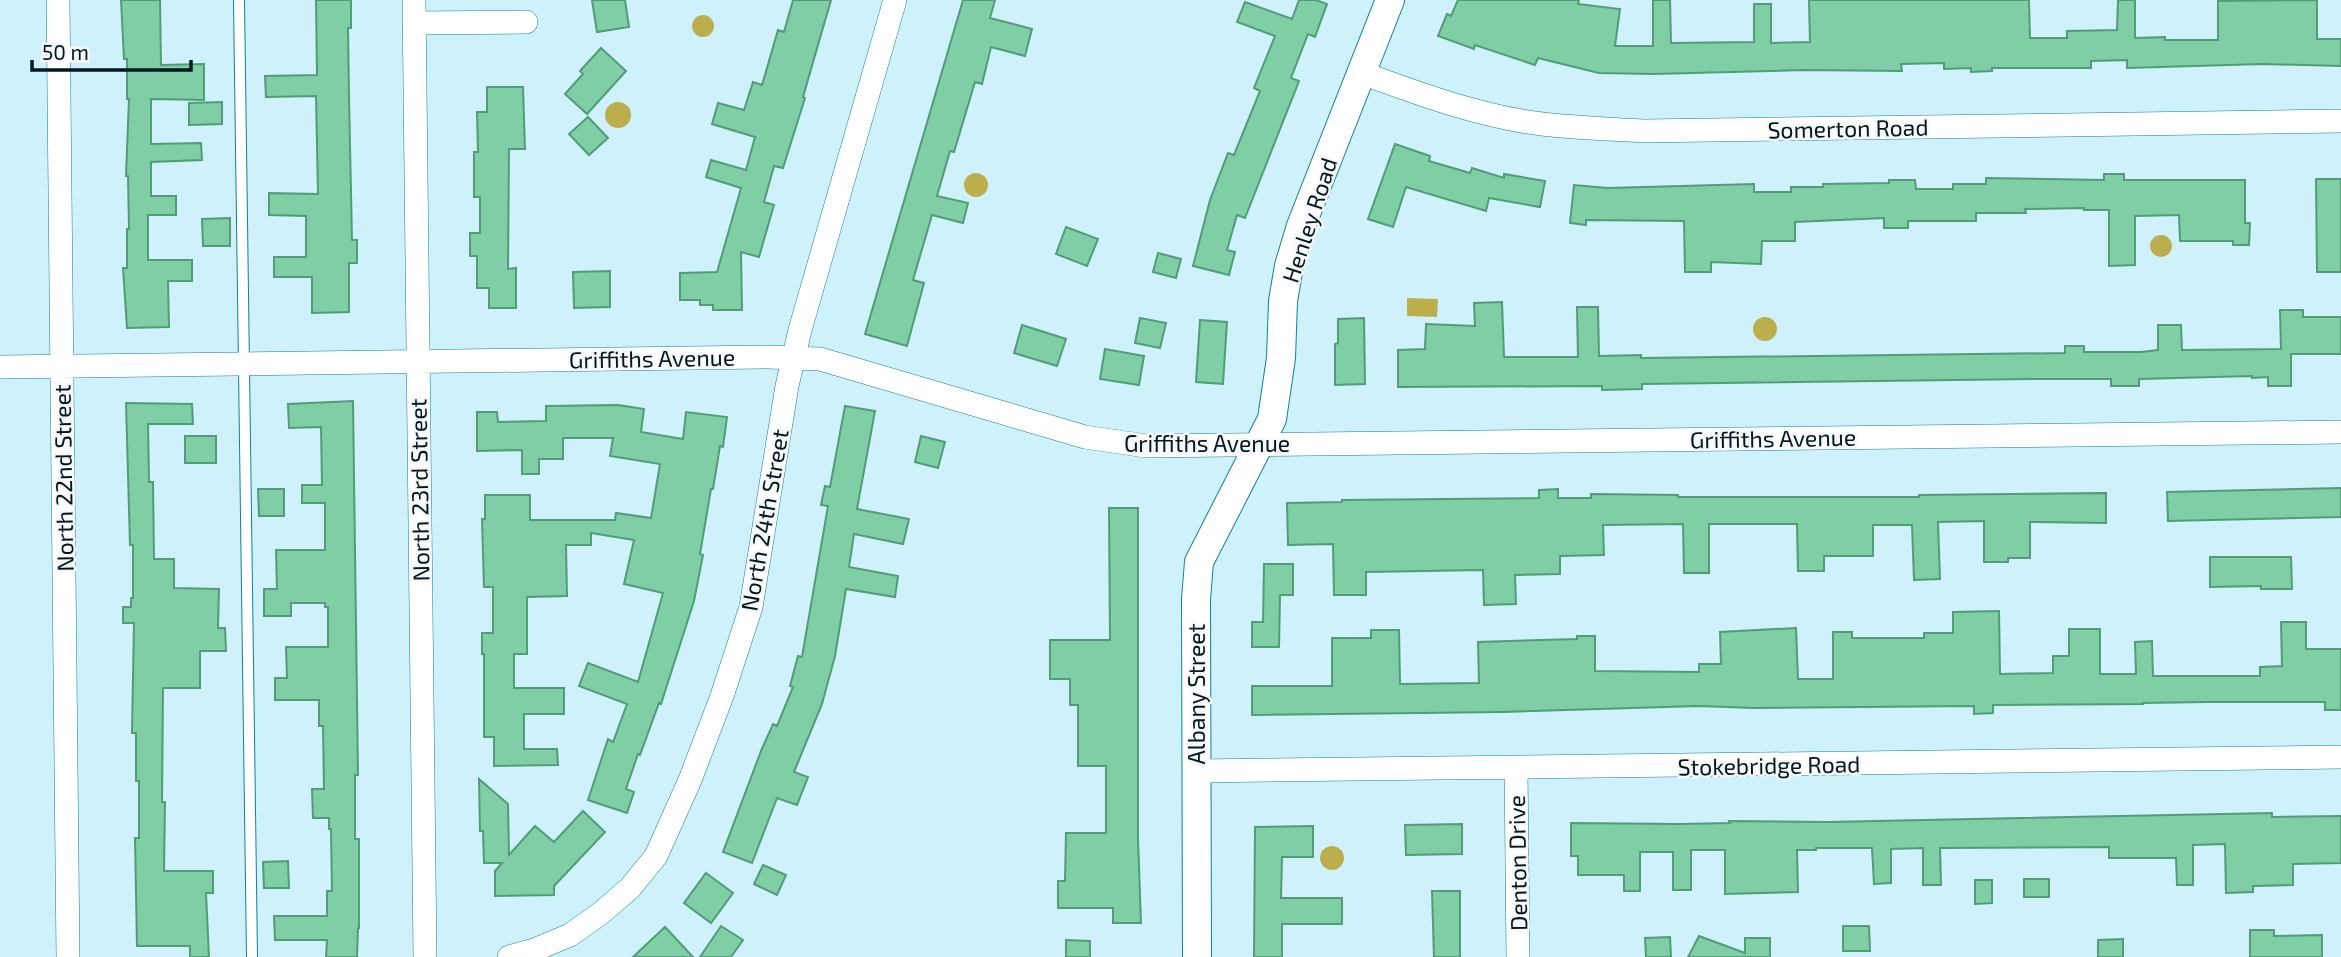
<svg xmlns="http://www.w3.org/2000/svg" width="2341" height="957" font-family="'Exo 2',sans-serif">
  <rect width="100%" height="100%" fill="#cef1fc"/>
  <!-- water -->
  <path fill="#bdae4d" d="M692 26a11 11 0 1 1 22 0a11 11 0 1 1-22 0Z
    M605 115a13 13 0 1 1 26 0a13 13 0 1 1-26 0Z
    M964 185a12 12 0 1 1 24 0a12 12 0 1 1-24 0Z
    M2150 246a11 11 0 1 1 22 0a11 11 0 1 1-22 0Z
    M1407,298L1438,299L1437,317L1407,316Z
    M1753 329a12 12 0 1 1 24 0a12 12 0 1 1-24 0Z
    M1320 858a12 12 0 1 1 24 0a12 12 0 1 1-24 0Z"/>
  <!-- building -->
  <path fill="#80cea5" stroke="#509d77" stroke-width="2" d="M121,0H160L161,65L204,64V100L151,99V144L201,143L202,160L151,162V196H176V215H148V260H192V281H168L169,327L127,328L123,268H127V229H129L128,176H126L129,99H127V59H124Z
    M316,0H351V28H348L349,97L352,240H357V263H349V312L312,313V277H274V257H306V216L269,215V193L318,194L316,96L266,97L265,76L317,75Z
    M592,0H625L629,27L597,32Z
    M793,0H831L803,97L805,98L783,168L774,166L764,202L774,205L759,257L741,252L742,310H713V305H700V300H680V273L717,272L741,188L706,177L711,160L746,170L755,137L712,124L718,103L744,110L753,82L762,85L778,30L784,32Z
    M963,0H995L990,18L1032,29L1025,56L991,47L982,84L975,82L954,152L950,151L937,196L968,203L963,223L932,215L913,280L924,283L907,346L865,334Z
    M1299,0H1316L1327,4L1315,37L1308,34L1291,78L1299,81L1245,218L1237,215L1227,250L1235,252L1229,275L1193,266L1210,200L1228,153L1234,155L1260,91L1254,88L1275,36L1237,22L1245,2L1292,19Z
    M1458,0H1579L1578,4L1620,9L1615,46H1653V0H1670L1671,43L1754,42V4H1771V43L1810,42L1809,0H2029L2030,38H2067V31L2117,30L2118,0H2135V38L2165,37V40H2218V1L2317,0V39H2341V66L2263,64L2127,68V60L2091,61V68H1992V71L1971,72V68L1944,69V63L1901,64L1902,71L1804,70L1653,74L1599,73L1538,58L1535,65L1475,45L1474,49L1438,36L1447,14L1451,16Z
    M601,48L626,71L587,114L565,94L583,74L580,71Z
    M487,87H523L525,149H509L508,269L516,268V308H489V288H477V256H470V233H480V197H474V152H478L477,112H487Z
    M222,102V124L189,125V103Z
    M588,117L608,138L589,155L569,134Z
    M1395,144L1430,156L1429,161L1470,173L1472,168L1504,178V174L1545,181L1540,207L1489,198L1486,211L1406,187L1393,227L1368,219Z
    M2104,174H2124V180H2245V223H2250L2249,245H2233V241H2180L2179,215L2135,216V265L2109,266V210H2084V208L2025,209L2026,213H1976V221H1908V228H1884V218L1795,222V241H1762L1761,264L1711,262V272H1685L1684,221L1586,220V225L1570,223L1574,185L1608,188L1754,184V192H1791V187H1823V184L1889,183V180H1915L1916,189H1953V184H1986V178L2104,180Z
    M2316,179H2341V272H2317Z
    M230,218V246H203L202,219Z
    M1066,227L1098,239L1087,266L1056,254Z
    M1158,253L1181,259L1176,278L1153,272Z
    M610,271V307L574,308L573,272Z
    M1502,302L1504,357H1578L1577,307H1598L1599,356L1641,355V358L2065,353V346H2084V352H2141L2158,350V325H2181L2182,350L2281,349L2280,310H2303V317H2341V354H2291V386H2268V377L2252,378V376L2139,379V386H2111V379H2032L1642,384V389L1602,390V386L1398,387V350L1425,349L1426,324L1475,326L1474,303Z
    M1140,318L1166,323L1160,348L1135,343Z
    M1364,318L1365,384L1335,385V344L1338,343V319Z
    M1200,320L1227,322L1223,384L1196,382Z
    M1022,325L1066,339L1057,366L1014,353Z
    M1105,349L1144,356L1139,385L1100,379Z
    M353,401L358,775H355V839H359V928H358L357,957H326L327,940H275L274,916H327V891H332L331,829H329V818H313L312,789H324L323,726H319V700H275V678H287L286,647H328V607H325V603H291V616H264V589H277L276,550H325V503H302V485H322L321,427L289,428L288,404Z
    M126,403L192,404L193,424H148L149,482H153L154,559H174V588L219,589L218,628H225L226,651H200V688H163L162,802H165L164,871H213V893H206L209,957H190V946H137L135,838H139V781H136V733H132L134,623H123V607H131V598H133V545H130Z
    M618,405L644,409L641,432L683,439L686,412L727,417L723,447L720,446L713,489H711L700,554L703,555L694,601L661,704L659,703L640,755L638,754L626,789L634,792L627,813L588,800L608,739L613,742L627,704L579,686L588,663L638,682L663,593L624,584L634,540L591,533V545H566L567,596L527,597V654H514V688H564V714H524V749H557L558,765L494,766V737H484V654H482V633H493V587H484L482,519H485V495H530V520H615L616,513L651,518L660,464L610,456L613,438H563V459H539V474H522V450L477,451V412H497L498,422L546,421V406Z
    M845,406L875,411L857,509L909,519L903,544L854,534L849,567L898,576L895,597L846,589L835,656L822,704L794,772L808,777L797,805L777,798L752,863L723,852L761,751L773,724L777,726L793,687L790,686L798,656L802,657L828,506L821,505L825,486L830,487Z
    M185,436H216V463H185Z
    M921,436L945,442L938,468L915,462Z
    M2341,488V517L2168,521L2167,492Z
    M258,489H284V516H259Z
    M1558,489V498H1591V494L1678,495V497H1919V495L2106,493V523L2030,522V558H2008V562H1984V521L1938,522L1940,579L1914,580L1912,525H1873V556H1824V571H1798L1797,524H1709V573H1684L1683,524L1603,525L1604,555L1560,556V574L1515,575L1516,604L1484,605L1483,570L1366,572V595H1334L1333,544L1288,545L1287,503L1342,502V500L1539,498V490Z
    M1109,508H1138V838L1141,923H1113V908H1058V881H1065L1066,833H1106V766H1078V705H1070V679H1050V640H1110Z
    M2210,557H2291L2292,589H2261V586L2210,587Z
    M1264,564H1293V595H1280L1279,647H1252V622H1263Z
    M1999,611L2000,674L2053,673V656H2069V629H2100V674H2136L2135,642L2152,641L2153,676H2260V667L2282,666L2281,622H2306V649H2341V710H2325V702H2207L2143,703V704L1993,705V713L1974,714V706L1754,708L1699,706L1503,712L1252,715V686H1332V638H1371V630H1399L1400,684L1479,683L1478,642L1577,639V636H1595V671L1699,672V664H1721L1720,632L1796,628L1798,679H1833V632H1852V638H1924V633H1953V612Z
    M479,779L508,804L509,855L535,826L554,842L583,811L605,832L554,886V895L495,896V871L502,863H484L483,831H480Z
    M2272,813V817L2341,816V863L2293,864V885L2253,886V892L2226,893L2225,844L2193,845V885H2177L2176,858H2109V847L1940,848L1941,885H1923V848L1891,849V883L1874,884L1872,848H1816V850H1797L1798,892L1725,894V850H1691V890H1673V852H1640V891H1624V875H1578V856H1571V823L1680,824L1730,823L1729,821L1828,822Z
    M1462,824V854L1406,855L1405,825Z
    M1313,826V857H1282L1281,898H1342V924H1282V957H1254L1255,827Z
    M288,861L289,888H264L263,862Z
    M763,865L786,875L777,895L754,884Z
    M706,873L733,893L711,923L684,903Z
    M2024,879H2049V897H2024Z
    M1975,880H1992V903L1975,904Z
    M1432,891H1460V957H1434Z
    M721,926L743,940L731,957H700Z
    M1843,926H1869L1870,951H1843Z
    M665,927L693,957H633Z
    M2250,930H2274V936L2322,935V957H2250Z
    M1699,936L1745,953V938H1770V957H1688Z
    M1670,937L1671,957H1646L1645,938Z
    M2123,939V957H2098V940Z
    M1066,940L1090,941V957H1066Z"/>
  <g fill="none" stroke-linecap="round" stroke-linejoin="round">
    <!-- service casing -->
    <g stroke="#11809b" stroke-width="12">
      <path id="service" d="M239,0L252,957"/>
    </g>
    <!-- minor casing -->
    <g stroke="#11809b" stroke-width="24">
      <path id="minor" d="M58,0L68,957
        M414,0L425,957
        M414,23L526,22
        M1362,73C1419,94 1482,117 1542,124C1576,128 1610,129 1644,131L2341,121
        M0,367L768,357L820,359L1085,437L1146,446L2341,432
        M1516,768L1518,957
        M1196,771L2341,757
        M509,957L534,950L570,935L601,913L630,888L656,856L690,780L722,696L751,607L787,386L800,330L895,0"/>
    </g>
    <!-- tertiary casing -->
    <g stroke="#11809b" stroke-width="30">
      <path id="tertiary" d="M1197,957L1196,599L1199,562L1272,419L1281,358L1283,301L1289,266L1301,226L1390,0"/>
    </g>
    <!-- service -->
    <use href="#service" stroke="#fff" stroke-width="10"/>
    <!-- minor -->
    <use href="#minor" stroke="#fff" stroke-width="23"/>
    <!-- tertiary -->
    <use href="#tertiary" stroke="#fff" stroke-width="28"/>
  </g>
  <g text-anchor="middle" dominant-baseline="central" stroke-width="5" stroke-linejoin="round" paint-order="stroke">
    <!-- street labels -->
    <g font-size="23" fill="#001820" stroke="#f7f7f7">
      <text transform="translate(1848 128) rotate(-1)">Somerton Road</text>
      <text transform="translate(1309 220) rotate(-72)">Henley Road</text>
      <text transform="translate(652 358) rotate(-1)">Griffiths Avenue</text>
      <text transform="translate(1773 438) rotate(-1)">Griffiths Avenue</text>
      <text x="1207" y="443">Griffiths Avenue</text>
      <text transform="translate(63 478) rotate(-91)">North 22nd Street</text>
      <text transform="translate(419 490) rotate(-91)">North 23rd Street</text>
      <text transform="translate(764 520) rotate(-80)">North 24th Street</text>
      <text transform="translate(1196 694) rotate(-90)">Albany Street</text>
      <text transform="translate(1769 765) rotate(-1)">Stokebridge Road</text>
      <text transform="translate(1517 863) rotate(-91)">Denton Drive</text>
    </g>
  </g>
  <!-- scale -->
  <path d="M32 60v10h159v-10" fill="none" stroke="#001820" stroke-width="3.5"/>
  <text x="42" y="60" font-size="21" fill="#001820" stroke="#f7f7f7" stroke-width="5" paint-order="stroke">50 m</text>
</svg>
